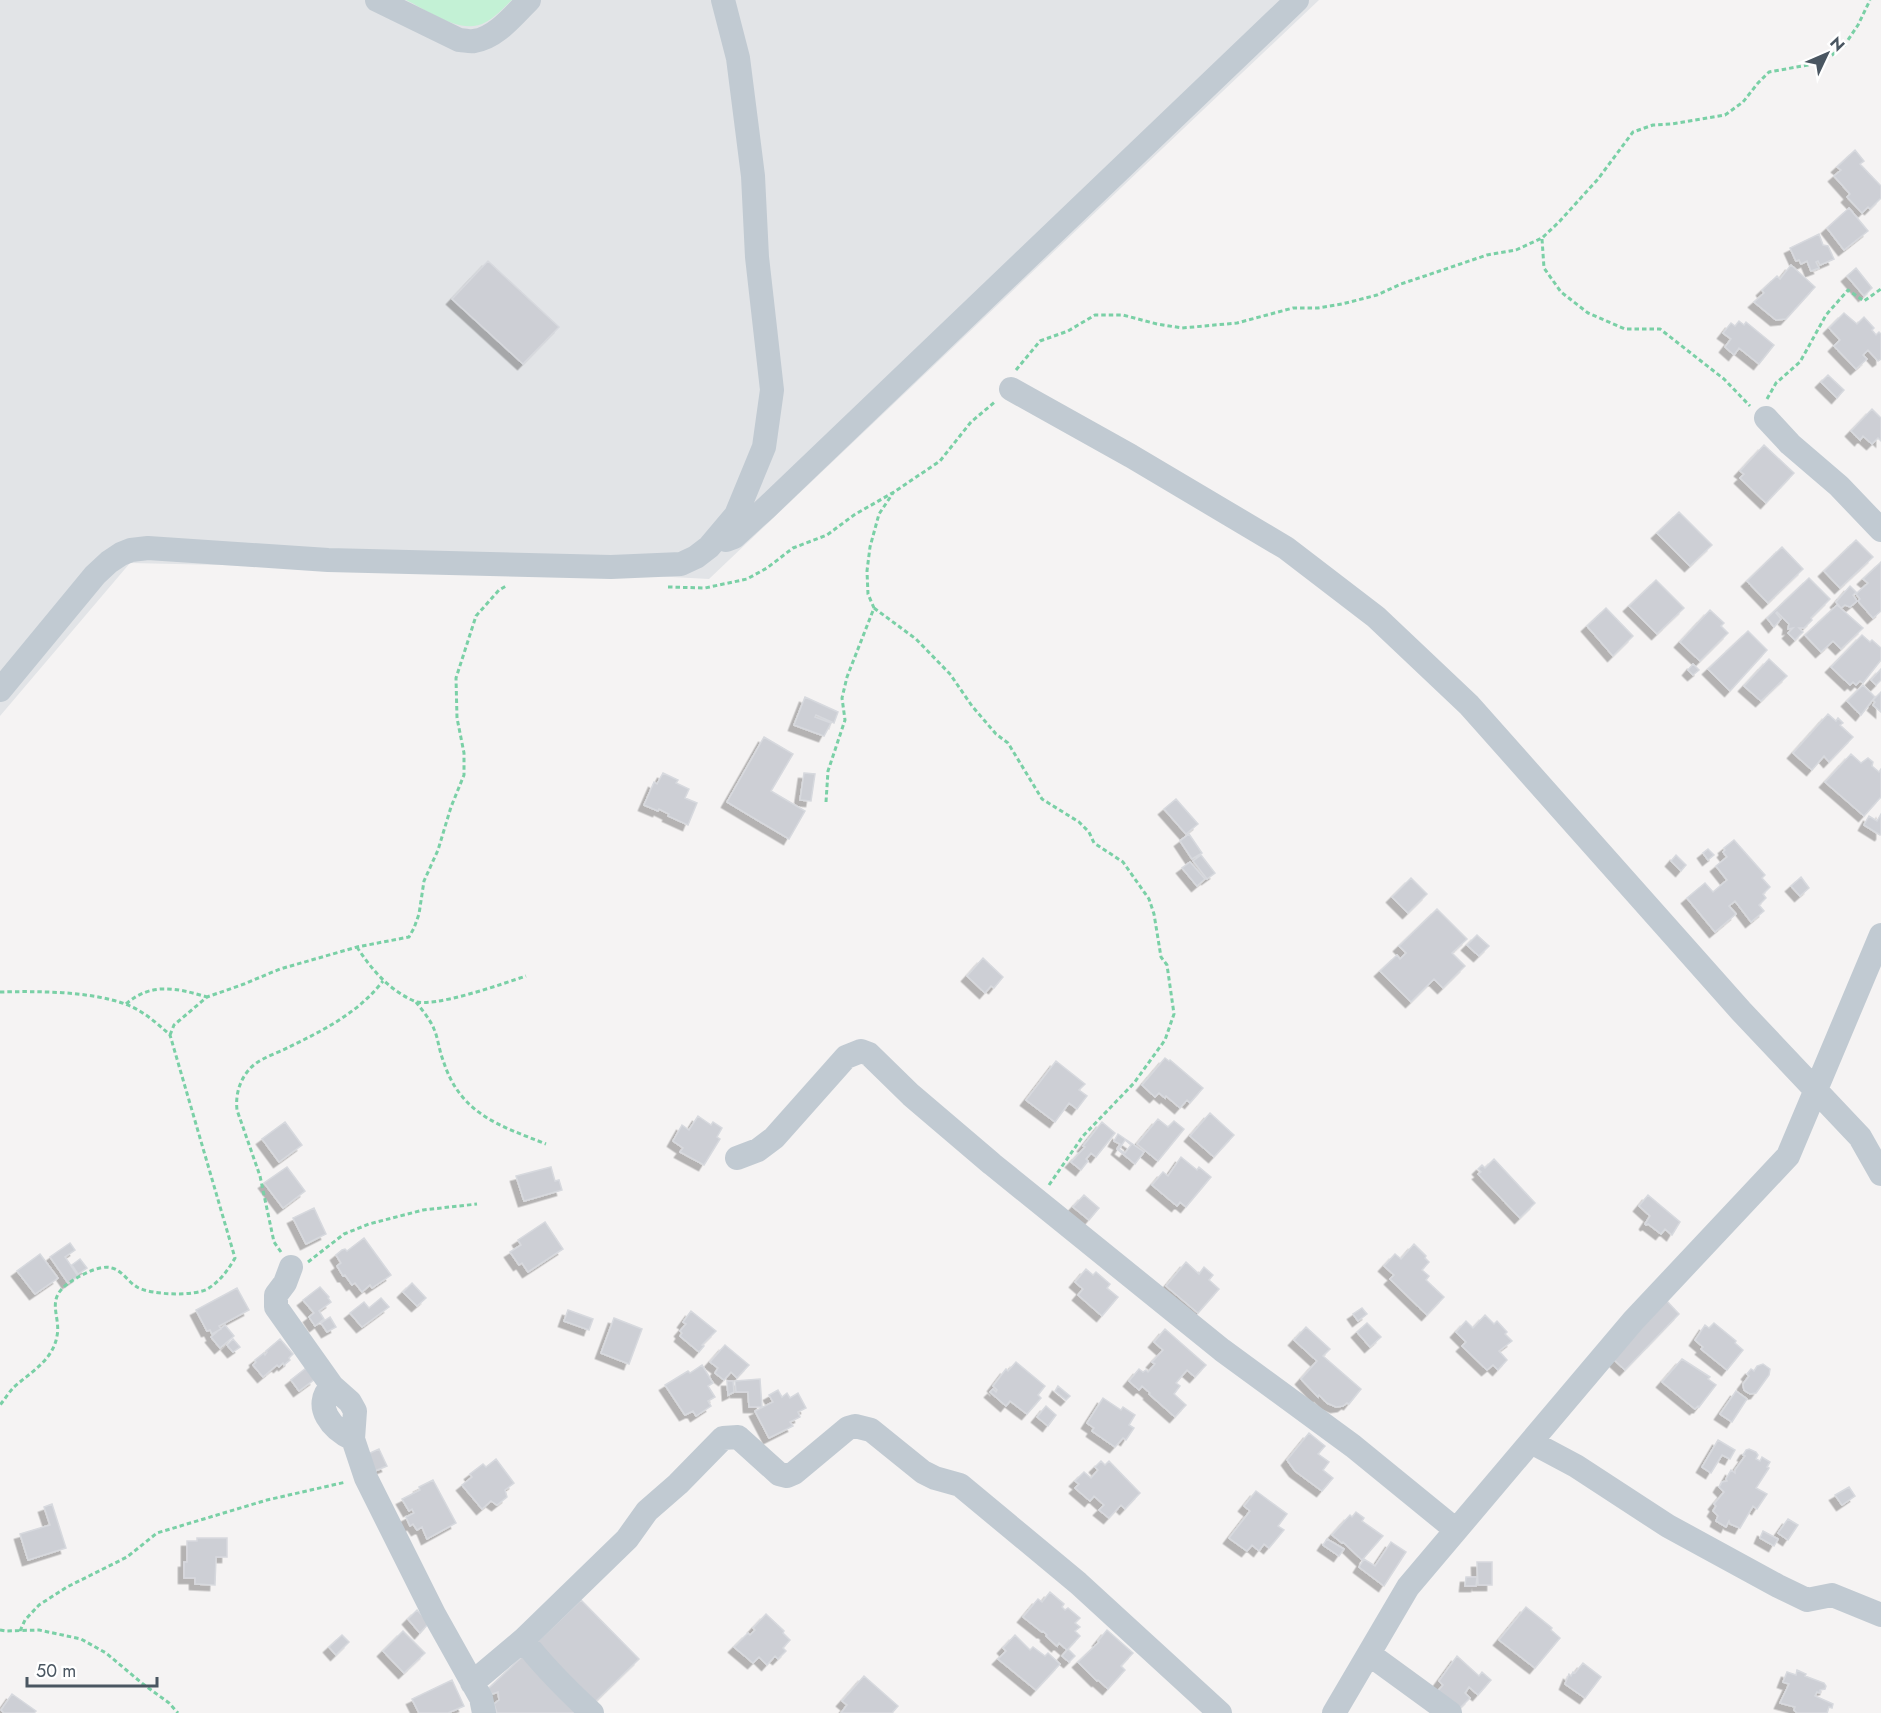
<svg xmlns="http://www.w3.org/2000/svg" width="1881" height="1713" font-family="Jost,sans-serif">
  <defs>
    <filter id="shadow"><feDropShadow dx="-5.5" dy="5.5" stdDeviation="0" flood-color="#0004"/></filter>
  </defs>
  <rect width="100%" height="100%" fill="#f5f3f3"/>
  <!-- airport -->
  <path fill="#e2e4e7" d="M0,0H1319L709,579L616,574L130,563L0,716Z"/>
  <!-- green -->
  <path fill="#c3f1d5" d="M406,0H512C504,7 496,17 486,22C461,36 429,11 406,0Z"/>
  <!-- building -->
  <path fill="#cdcfd5" stroke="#d7d9de" stroke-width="1.5" fill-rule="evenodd" filter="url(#shadow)" d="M1855,150L1864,161L1860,164L1881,186V198L1870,209L1868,207L1862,213L1847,197L1850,194L1834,176L1841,170L1837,167Z
    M1849,208L1868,231L1844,250L1827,228Z
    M1819,234L1823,245L1828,246L1834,259L1820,265L1818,261L1816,262L1819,268L1811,271L1807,261L1801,264L1799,260L1796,261L1790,248Z
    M488,261L559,327L523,364L452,299Z
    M1791,265L1815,287L1786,319L1776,320L1754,302L1764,293L1762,290L1777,276L1780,279Z
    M1856,268L1872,288L1864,296L1847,276Z
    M1844,313L1857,324L1864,317L1874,328L1872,330L1876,335L1879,332L1881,334V359L1878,361L1868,350L1863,355L1867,359L1856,369L1834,346L1840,340L1829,328Z
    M1739,321L1744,325L1746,322L1774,345L1759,364L1739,348L1734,355L1725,347L1731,339L1723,333L1731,323L1735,326Z
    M1828,375L1844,390L1837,398L1821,382Z
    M1872,409L1881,418V441L1878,438L1872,444L1863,436L1860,440L1851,431Z
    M1764,445L1794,473L1766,503L1740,478L1744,474L1740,471Z
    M1679,512L1712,545L1690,566L1657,533Z
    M1856,540L1873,557L1840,588L1824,571Z
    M1782,547L1803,569L1768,603L1747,581Z
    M1881,562V611L1873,618L1858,601L1860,599L1856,594L1868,583L1863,579Z
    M1809,578L1830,599L1811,618L1812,620L1804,628H1799L1803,632L1795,640L1788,633L1793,628L1788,629L1789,624L1777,612L1776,613L1781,619L1774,627L1767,618Z
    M1656,580L1684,608L1657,634L1629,606Z
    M1850,586L1856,592L1853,595L1857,601L1850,607L1845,605L1841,608L1836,602Z
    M1837,605L1863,628L1841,649L1833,641L1821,652L1805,635Z
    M1606,608L1633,636L1613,656L1587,626Z
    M1710,610L1724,623L1721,626L1728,633L1700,661L1680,642Z
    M1748,631L1767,650L1730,691L1708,669Z
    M1862,635L1870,642L1872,640L1881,648V660L1863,683L1860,681L1856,685L1853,682L1850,685L1831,667Z
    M1769,659L1787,676L1761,701L1744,686Z
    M1693,664L1699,670L1693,675L1688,670Z
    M1881,669V680L1876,685L1871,680Z
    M1863,685L1875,697L1861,715L1847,701Z
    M1881,692V712L1873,705L1875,702L1873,700Z
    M805,697L838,712L834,723L816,715L815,717L831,723L824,736L794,725Z
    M1828,714L1836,721L1838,718L1843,723L1840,725L1853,737L1829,762L1824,756L1812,770L1793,753Z
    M764,737L793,754L771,791L805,811L789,839L727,802Z
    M1851,754L1861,763L1868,758L1873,762L1872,766L1879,772L1881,769V797L1864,816L1825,782Z
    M663,773L678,780L676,783L689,789L685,798L697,803L688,825L668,816L669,814L659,809L658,811L644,805L654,782L657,784Z
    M804,773L815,774L811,801L800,800Z
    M1176,799L1198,824L1186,834L1164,809Z
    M1881,814V834L1880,835L1864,825L1869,816L1877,821Z
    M1189,834L1202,853L1192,859L1180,841Z
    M1734,840L1765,875L1762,878L1770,887L1763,894L1766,898L1759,905L1764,911L1751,922L1735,901L1729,906L1736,914L1715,932L1687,898L1705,883L1713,892L1727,880L1716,866L1727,857L1723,852L1725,850L1724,848Z
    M1708,849L1714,855L1708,860L1703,853Z
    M1201,855L1215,873L1207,879L1193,861Z
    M1676,855L1686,865L1681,871L1671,861Z
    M1190,862L1205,879L1197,886L1182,868Z
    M1801,877L1809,888L1800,896L1791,886Z
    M1411,878L1427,894L1408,913L1392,897Z
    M1437,909L1467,939L1452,953L1465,966L1443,988L1434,979L1411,1002L1380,971L1397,955L1400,959L1406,953L1399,946Z
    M1477,935L1489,946L1479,956L1467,945Z
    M983,958L1003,977L994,988L991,986L985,993L967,976Z
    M1165,1058L1169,1061L1170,1060L1203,1088L1190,1103L1187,1100L1180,1108L1166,1096L1165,1098L1159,1093L1155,1097L1142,1085Z
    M1056,1061L1085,1084L1079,1090L1087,1096L1077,1109L1069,1103L1055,1122L1026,1100Z
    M1210,1113L1234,1135L1214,1157L1190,1136Z
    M698,1116L711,1125L713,1122L722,1128L717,1137L720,1139L704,1165L680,1152L683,1148L673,1141L682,1125L689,1130Z
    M1158,1119L1168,1127L1174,1121L1184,1129L1158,1161L1137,1144Z
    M285,1122L302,1145L279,1162L262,1139Z
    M1102,1122L1115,1133L1096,1157L1091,1153L1086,1159L1088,1161L1081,1170L1071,1162L1085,1147L1083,1146Z
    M1118,1134L1144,1152L1135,1164L1117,1149L1120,1144L1114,1141ZM1125,1140L1131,1145L1125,1153L1119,1149Z
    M1181,1157L1197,1170L1199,1167L1211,1177L1186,1207L1180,1202L1177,1206L1152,1185L1163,1172L1168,1176Z
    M1494,1159L1535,1203L1520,1218L1478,1174L1481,1172L1478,1169L1482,1165L1485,1168Z
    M287,1167L305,1191L283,1208L264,1183Z
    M551,1167L555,1181L559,1180L562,1190L524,1201L516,1176Z
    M1084,1195L1099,1208L1089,1220L1073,1207Z
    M1648,1195L1680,1222L1672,1235L1665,1229L1661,1234L1648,1224L1646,1225L1645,1224L1650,1216L1639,1206Z
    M314,1208L326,1234L306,1244L293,1218Z
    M545,1222L563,1249L528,1272L522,1263L519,1265L510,1252L521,1245L518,1240Z
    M364,1238L391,1275L372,1288L370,1285L362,1292L355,1283L352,1285L345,1275L343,1276L337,1266L341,1263L336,1255L342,1250L345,1249L347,1251Z
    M70,1243L75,1250L65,1257L78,1276L68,1283L50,1257Z
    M1414,1244L1426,1256L1425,1258L1429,1262L1422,1270L1429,1276L1426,1280L1444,1297L1427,1315L1390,1279L1394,1275L1384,1266L1395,1254L1401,1259Z
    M40,1254L58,1278L35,1294L17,1271Z
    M80,1259L87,1268L78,1274L72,1265Z
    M1186,1262L1199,1274L1204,1267L1213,1275L1209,1280L1219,1289L1198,1313L1166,1286Z
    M1086,1269L1093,1275L1096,1272L1110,1284L1107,1288L1118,1297L1102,1316L1078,1295L1083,1289L1075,1282Z
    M412,1283L426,1298L417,1306L403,1292Z
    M320,1287L329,1297L328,1298L331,1302L319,1311L324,1319L315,1326L309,1317L314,1313L303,1300Z
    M237,1288L249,1310L219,1326L221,1329L212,1334L210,1330L207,1331L196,1310Z
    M381,1298L389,1307L362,1327L350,1313L364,1302L369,1308Z
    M1665,1299L1679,1314L1625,1370L1610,1356Z
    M1362,1308L1367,1314L1358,1321L1353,1314Z
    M568,1310L593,1319L589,1330L564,1321Z
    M691,1311L716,1331L702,1345L704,1346L699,1352L680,1336L682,1333L680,1331L686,1324L683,1322Z
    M1485,1315L1494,1324L1497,1321L1507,1332L1505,1334L1512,1341L1499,1351L1507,1360L1498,1370L1493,1365L1487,1370L1462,1346L1466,1342L1456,1332L1466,1321L1473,1328Z
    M330,1317L336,1327L327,1332L321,1323Z
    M614,1318L642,1329L629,1364L601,1353Z
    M1367,1323L1381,1337L1370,1347L1357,1332Z
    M1714,1323L1736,1341L1735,1343L1743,1350L1727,1370L1701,1349L1703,1347L1695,1340L1705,1325L1709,1328Z
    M225,1325L234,1336L220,1348L211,1337Z
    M1306,1327L1330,1349L1323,1356L1361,1389L1349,1404L1347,1403L1343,1406L1336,1407L1327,1403L1319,1395L1318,1397L1301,1379L1317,1361L1294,1340Z
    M1165,1329L1206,1365L1195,1377L1187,1370L1176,1383L1180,1386L1174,1394L1186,1405L1175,1417L1149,1394L1150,1393L1142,1386L1139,1390L1129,1381L1139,1369L1143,1372L1146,1370L1148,1372L1155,1364L1152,1362L1163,1350L1154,1342Z
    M233,1339L240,1347L233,1352L227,1345Z
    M280,1339L293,1354L289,1358L290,1360L284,1365L283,1363L279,1367L277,1365L263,1377L253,1365L256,1362L255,1360L264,1353L265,1355L267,1352L266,1351Z
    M725,1345L749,1365L737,1378L731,1372L724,1380L715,1373L718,1368L710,1362Z
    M1682,1359L1710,1377L1708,1379L1716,1385L1699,1407L1698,1406L1695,1409L1662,1382Z
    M1016,1362L1045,1386L1038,1395L1041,1398L1027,1414L1010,1401L1006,1406L990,1392L993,1389L996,1392L997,1390L993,1386L1006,1369L1008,1371Z
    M1763,1364L1770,1369L1769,1375L1756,1393L1750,1394L1744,1390L1743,1384L1749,1376L1747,1374L1751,1369L1754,1371L1757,1366Z
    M702,1365L713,1383L708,1386L715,1397L708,1401L711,1406L696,1416L693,1411L685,1415L665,1385L688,1371L690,1373Z
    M306,1368L315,1379L299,1391L291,1380Z
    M760,1379L762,1407H749L748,1392H736L735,1381Z
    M727,1381H733L734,1392L728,1395Z
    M1058,1386L1070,1396L1066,1400L1055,1391Z
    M778,1390L782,1397L787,1393L790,1398L798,1393L806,1408L798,1412L800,1417L790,1422L793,1426L769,1438L755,1411L773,1402L769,1395Z
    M1736,1391L1747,1399L1732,1422L1720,1414Z
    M1103,1398L1121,1410L1123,1407L1135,1415L1129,1425L1134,1428L1126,1440L1123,1438L1115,1447L1092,1431L1094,1428L1087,1423Z
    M1046,1406L1056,1415L1048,1426L1037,1417Z
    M1309,1433L1325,1446L1318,1454L1329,1462L1323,1470L1333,1478L1322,1491L1295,1471L1287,1460Z
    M1718,1440L1735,1450L1730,1459L1722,1455L1711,1473L1702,1467Z
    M379,1449L387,1466L375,1471L368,1454Z
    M1749,1449L1756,1452L1758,1455L1756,1459L1760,1461L1762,1457L1770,1462L1767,1467L1769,1468L1756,1488L1767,1494L1757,1509L1753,1506L1740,1528L1730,1524L1729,1521L1726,1527L1716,1521L1718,1516L1713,1511L1716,1506L1714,1504L1724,1492L1719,1487L1722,1482L1727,1481L1726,1479L1731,1470L1735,1473V1470L1745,1456L1743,1455L1746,1450Z
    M496,1459L514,1483L505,1490L507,1497L497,1505L491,1501L482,1509L462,1485L472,1477L470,1474L483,1464L486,1467Z
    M1101,1461L1105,1465L1109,1461L1140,1493L1125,1509L1121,1505L1109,1518L1099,1510L1104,1505L1094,1496L1090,1501L1075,1488L1079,1484L1075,1481L1084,1472L1091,1478L1098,1470L1095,1467Z
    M433,1480L456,1523L427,1539L422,1527L417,1530L413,1524L410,1526L406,1517L414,1513L412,1509L409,1511L402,1499L420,1490L419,1487Z
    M1849,1487L1855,1496L1842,1505L1835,1495Z
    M1256,1491L1287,1514L1278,1526L1284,1530L1269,1548L1264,1544L1259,1551L1252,1545L1247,1551L1229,1538L1250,1511L1244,1506Z
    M52,1504L66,1548L28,1560L20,1534L50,1525L44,1507Z
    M1356,1512L1364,1518L1362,1521L1383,1536L1362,1560L1343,1542L1342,1543L1332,1535L1350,1515L1352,1517Z
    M1788,1519L1798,1525L1788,1540L1778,1533Z
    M1763,1531L1778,1539L1774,1546L1760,1538Z
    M197,1538H227V1557H216L215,1585L195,1584V1578H184V1562H187V1541H197Z
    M1327,1539L1344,1549L1339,1556L1323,1545Z
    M1391,1542L1406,1552L1384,1586L1359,1567L1364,1559L1375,1566Z
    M1477,1562H1492V1585H1478Z
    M1466,1577H1477L1476,1586H1465Z
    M1050,1592L1064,1604L1062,1607L1065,1610L1068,1608L1080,1618L1075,1623L1080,1627L1075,1631L1080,1636L1068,1649L1075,1656L1069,1662L1062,1656L1067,1650L1059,1643L1057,1646L1046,1636L1047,1635L1043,1631L1042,1632L1023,1617L1038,1599L1042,1602Z
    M581,1600L639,1659L594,1703L535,1644Z
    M1526,1607L1552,1628L1551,1630L1560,1638L1535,1668L1499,1640Z
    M417,1610L429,1623L420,1633L408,1619Z
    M766,1614L784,1631L783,1633L790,1640L783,1648L786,1651L778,1659L775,1656L767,1665L759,1657L753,1663L734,1647L748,1633L750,1635L755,1630L753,1628Z
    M1107,1630L1133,1653L1121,1666L1125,1670L1108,1689L1098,1680L1097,1681L1078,1662L1099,1642L1098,1641Z
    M403,1631L425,1653L404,1673L383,1651Z
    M342,1635L349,1642L336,1655L329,1647Z
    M1015,1635L1030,1650L1033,1647L1045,1656L1048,1653L1060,1664L1036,1690L998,1659L1006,1651L1003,1648Z
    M525,1654L583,1713H497L494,1704L499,1700L498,1692L492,1694L488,1689Z
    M1457,1656L1479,1676L1482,1672L1491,1680L1478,1695L1469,1687L1465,1693L1470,1698L1458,1710L1437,1692L1443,1685L1439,1681Z
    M1583,1663L1601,1677L1585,1698L1565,1684L1569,1674L1571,1676L1573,1672L1575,1673Z
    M1797,1670L1806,1674L1805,1676L1824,1683L1826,1686L1825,1689L1820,1690V1693L1817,1692L1815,1696L1833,1704L1832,1708L1829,1707L1827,1713H1797L1794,1710L1795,1707L1780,1703L1789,1684L1783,1682L1787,1672L1796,1675Z
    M864,1676L898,1706L892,1713H841L847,1705L842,1701Z
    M452,1680L464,1706L448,1713H419L412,1699Z
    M12,1694L36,1711L34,1713H4L1,1710Z"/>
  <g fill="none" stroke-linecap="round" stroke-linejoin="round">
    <!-- path -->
    <path stroke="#7ad0a6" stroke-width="3" stroke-dasharray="4.5 3" stroke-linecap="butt" d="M1542,239L1544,268L1561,292L1588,313L1625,329H1660L1724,379L1750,406
      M1016,370L1040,341L1068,331L1095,315H1123L1157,324L1182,328L1237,323L1293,308H1318L1342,304L1377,295L1401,284L1487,255L1516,250L1542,238L1559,222L1598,179L1633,132L1653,125L1671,124L1725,115L1743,102L1758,83L1769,72L1808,65L1832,55L1844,46L1858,25L1870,0
      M1767,399L1776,383L1800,362L1826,315L1848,290L1864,301L1881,289
      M668,587L705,588L747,579L767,568L793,548L827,535L854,515L894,492L940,461L971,422L996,401
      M874,608L916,639L950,674L972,706L996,734L1008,743L1042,799L1079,822L1089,832L1094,843L1123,862L1149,899L1154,914L1161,957L1167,965L1174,1014L1165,1040L1134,1083L1083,1136L1049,1185
      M826,802L828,771L845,720L842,698L847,677L874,608L868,594L867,571L870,547L879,514L893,493
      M357,947C371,969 389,990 414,1001C432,1009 505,983 526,976
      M0,992C36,991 90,991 125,1004C142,1010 157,1023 170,1035L235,1258C228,1270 221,1280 209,1288C196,1297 150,1295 137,1287C128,1282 123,1271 112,1268C99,1264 77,1277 66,1285C46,1301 61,1317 57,1336C53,1360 31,1372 14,1387C9,1392 5,1399 0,1405
      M416,1002C422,1010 430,1019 434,1029C438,1038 439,1050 443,1060C460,1114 498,1125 546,1144
      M126,1004C151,982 177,988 207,997
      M170,1035L174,1025L207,997L244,984L280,969L357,947L409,937L414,928L419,914L424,881L438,850L451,807L464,775V753L457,718L456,678L476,616L499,590L506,586
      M281,1252L274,1242L260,1176L237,1110C235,1093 241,1075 255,1064C264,1057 278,1053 289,1047C324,1030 358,1013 383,981
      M308,1262L344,1234L369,1224L423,1210L477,1204
      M0,1630L6,1631L39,1630L81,1639L106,1653L143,1684L169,1703L178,1713
      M20,1631L25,1620L39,1605L67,1587L127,1557L157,1533L267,1500L346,1482"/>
    <!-- minor -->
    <path stroke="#c1cad2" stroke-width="24" d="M377,0L459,40C464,40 470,42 474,41C496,38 514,15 529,0
      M1011,389L1131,456L1286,548L1376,617L1469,705L1741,1011L1860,1137L1881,1174
      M1766,418L1790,444L1839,486L1881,530
      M726,540L734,537L766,508L1297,0
      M0,690L95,575L109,562L121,554L131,550L148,548L328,560L611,567L681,564L696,557L709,547L736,515L764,447L772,390L757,257L753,176L738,58L723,0
      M737,1158L758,1150L774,1138L846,1057L861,1051L869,1054L911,1095L992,1164L1222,1350L1353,1446L1456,1530
      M291,1267L285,1283L276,1295V1307L332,1386L350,1402L355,1411L353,1439L366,1478L434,1614L481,1698L484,1713
      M332,1386C311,1406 333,1430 353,1439
      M1531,1442L1576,1466L1668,1526L1778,1586L1807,1600L1832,1595L1881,1615
      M523,1640C544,1667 567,1690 592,1713
      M1369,1654L1450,1713
      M472,1683L523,1640L627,1539L647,1511L678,1484L723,1438L738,1437L779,1474L787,1476L794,1473L848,1428L855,1426L871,1430L923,1472L935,1478L960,1485L1078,1583L1220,1713
      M1334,1713L1408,1587L1633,1321L1788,1156L1881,935"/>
  </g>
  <!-- north arrow -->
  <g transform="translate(1827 54) rotate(46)" stroke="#ffffff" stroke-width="4.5" paint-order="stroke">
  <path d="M0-4.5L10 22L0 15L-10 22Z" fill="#4a5661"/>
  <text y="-9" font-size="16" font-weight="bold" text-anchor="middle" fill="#4a5661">N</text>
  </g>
  <!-- scale -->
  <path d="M27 1677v9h130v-9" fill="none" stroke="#4a5661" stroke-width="3"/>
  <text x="36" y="1677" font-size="18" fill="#4a5661" stroke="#ffffff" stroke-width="4.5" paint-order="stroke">50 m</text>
</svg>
